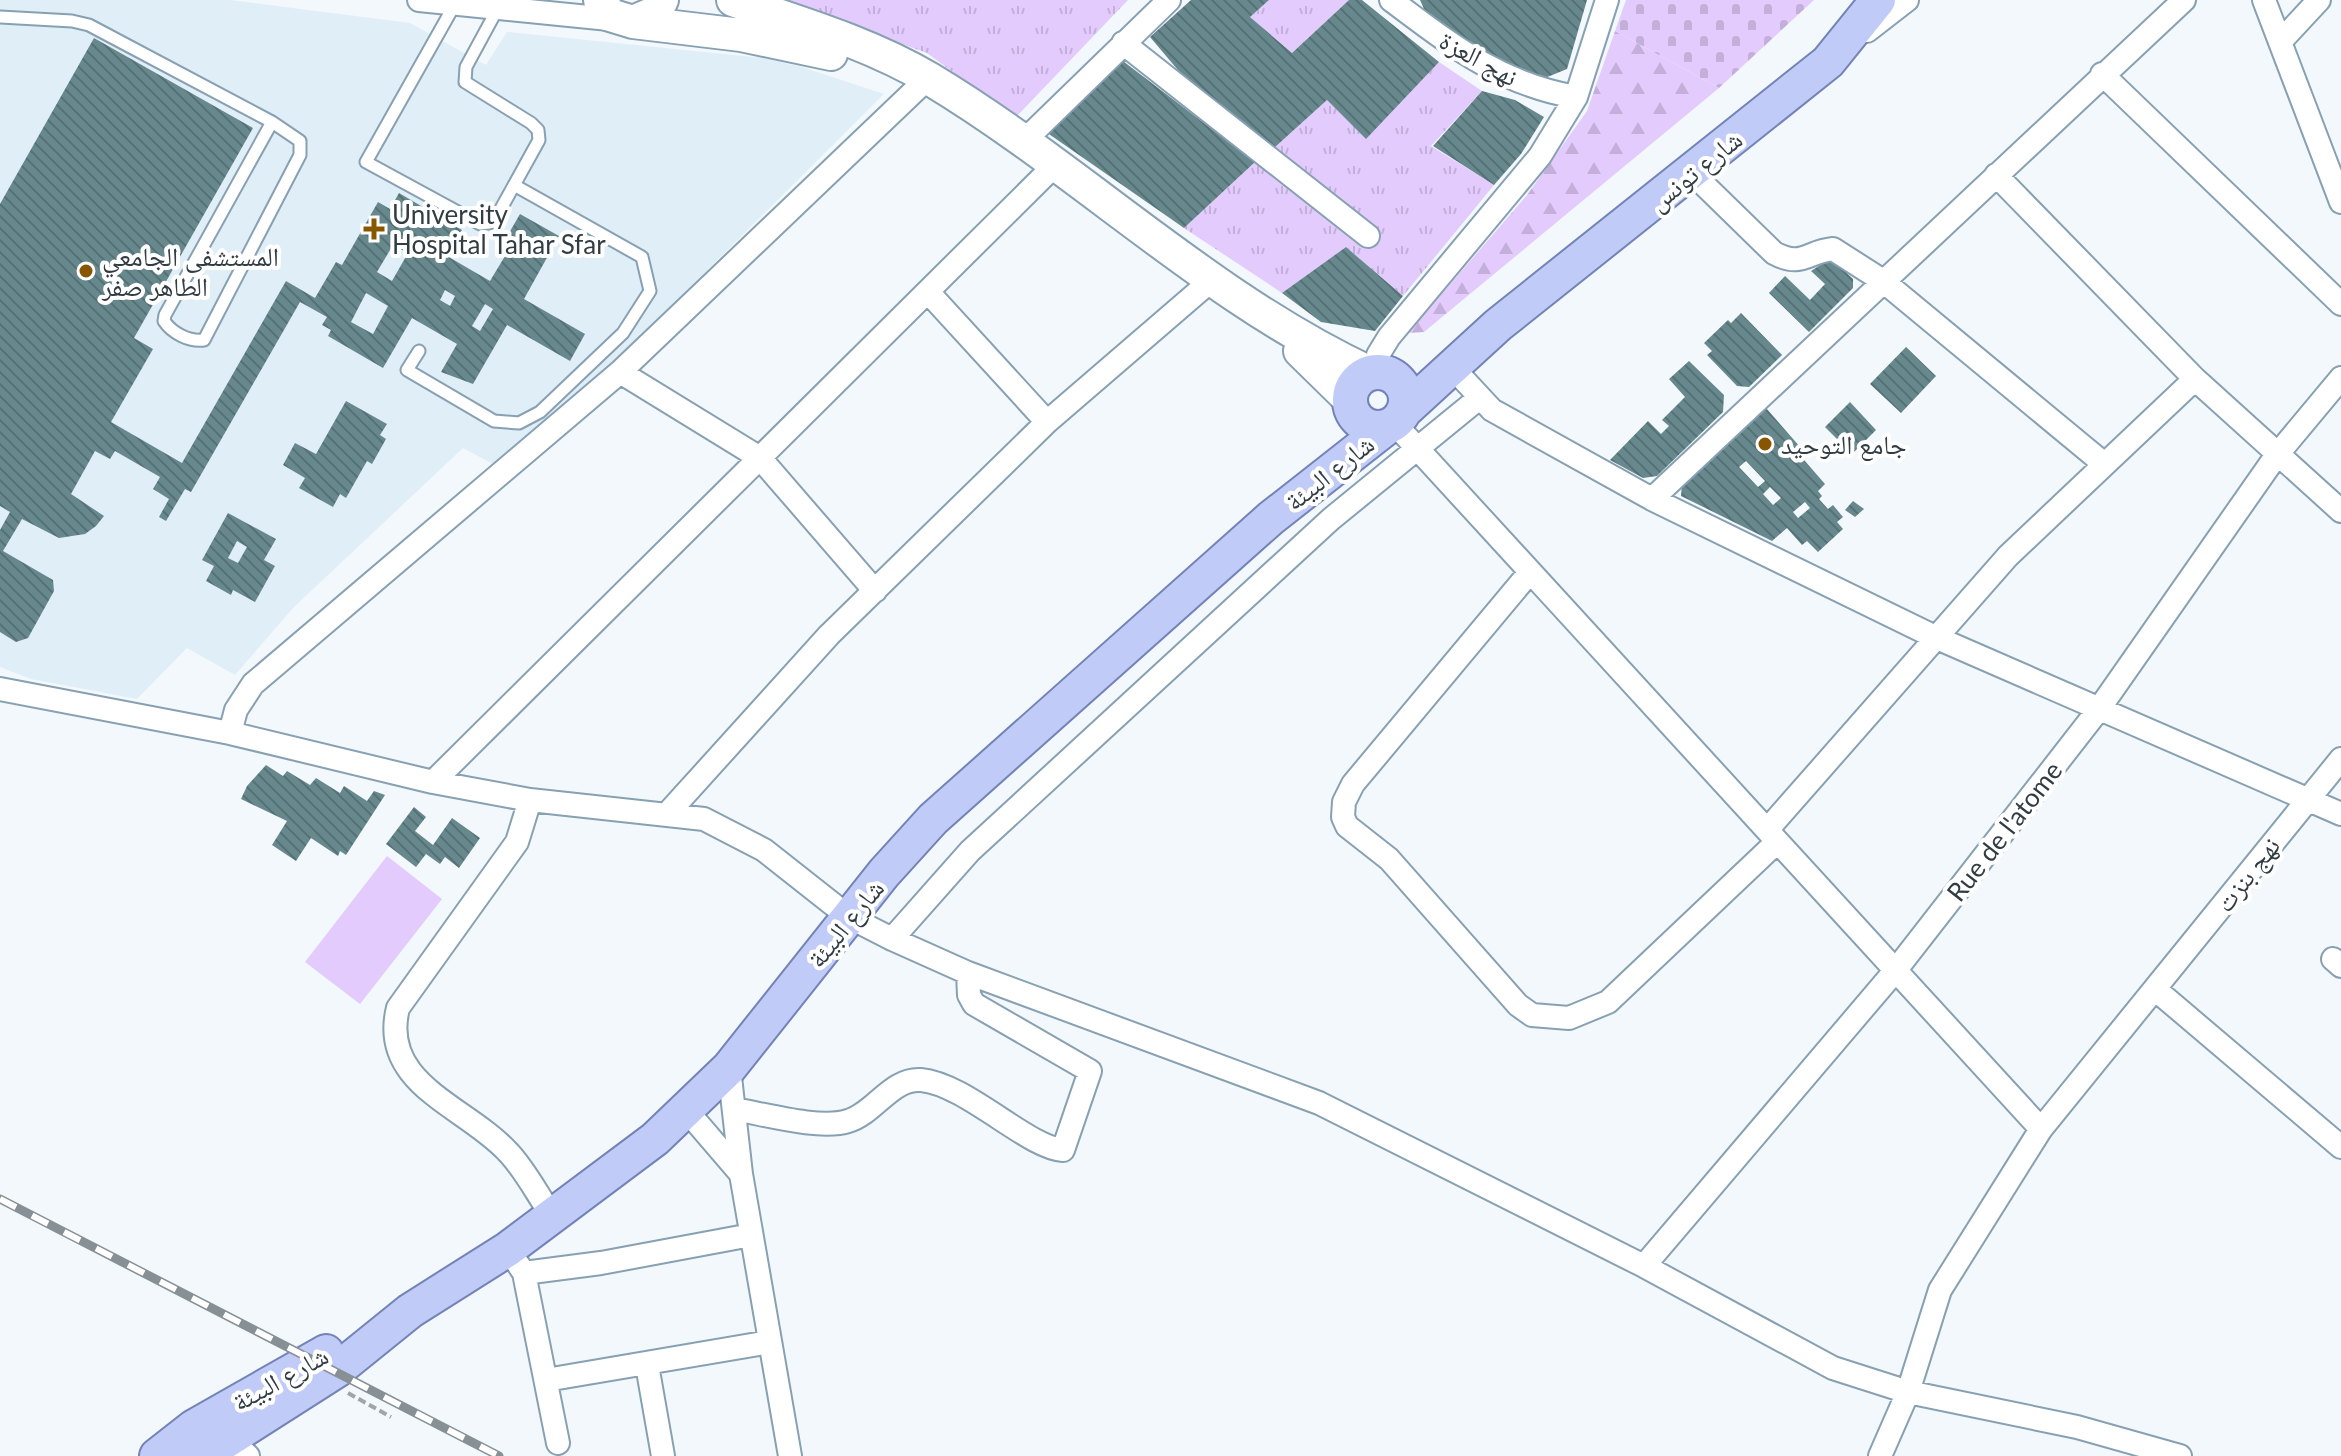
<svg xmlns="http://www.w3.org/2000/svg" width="2341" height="1456" font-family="Lato,'Noto Naskh Arabic',sans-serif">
  <defs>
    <pattern id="grass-tufts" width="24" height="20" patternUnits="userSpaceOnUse" patternTransform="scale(2)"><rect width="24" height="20" fill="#e3cbfd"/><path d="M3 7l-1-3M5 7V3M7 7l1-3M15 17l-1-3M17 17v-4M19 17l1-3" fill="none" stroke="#c3afda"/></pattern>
    <pattern id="forest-firs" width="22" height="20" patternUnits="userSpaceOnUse" patternTransform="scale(2)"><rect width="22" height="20" fill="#e3cbfd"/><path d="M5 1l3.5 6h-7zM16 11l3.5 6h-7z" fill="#c3afda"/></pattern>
    <pattern id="cemetery-stones" width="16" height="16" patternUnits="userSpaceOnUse" patternTransform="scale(2)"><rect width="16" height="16" fill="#e3cbfd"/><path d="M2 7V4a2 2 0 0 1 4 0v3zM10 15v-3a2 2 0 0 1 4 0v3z" fill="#c3afda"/></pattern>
    <pattern id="building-back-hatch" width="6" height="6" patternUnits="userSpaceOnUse" patternTransform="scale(2)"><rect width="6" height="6" fill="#67898d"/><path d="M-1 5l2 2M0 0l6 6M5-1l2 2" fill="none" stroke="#557175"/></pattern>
  </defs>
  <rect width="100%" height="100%" fill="#f2f8fc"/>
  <!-- built -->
  <path fill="#e0eef7" d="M0,0H230L410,23L486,65L507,32L763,58L802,67L884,94L613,364L493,464L463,448L294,607L235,675L187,648L137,699L31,679L0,667Z"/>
  <!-- grass -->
  <path fill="url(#grass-tufts)" d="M780,0H1128L1015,118L927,53Z
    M1269,0H1349L1292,53L1250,17Z
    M1439,62L1482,91L1431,146L1494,185L1403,296L1346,247L1282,293L1184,228L1255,162L1302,199L1315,186L1274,148L1327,100L1366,138Z"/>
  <!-- forest -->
  <path fill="url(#forest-firs)" d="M1615,31L1719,88L1424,332L1408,333L1527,195L1587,111Z"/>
  <!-- cemetery -->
  <path fill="url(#cemetery-stones)" d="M1626,0H1814L1719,88L1615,31Z"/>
  <!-- pitch -->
  <path fill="#e3cbfd" d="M387,856L442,899L360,1004L305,962Z"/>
  <!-- building -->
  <path fill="url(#building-back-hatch)" fill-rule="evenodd" d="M1191,0H1269L1250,17L1292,53L1349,0H1362L1439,62L1366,139L1327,100L1274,148L1183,76L1150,37Z
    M1420,0H1587L1567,69L1540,80L1478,52L1425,11Z
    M94,38L253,128L134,338L153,349L111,422L182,463L286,281L315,298L336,262L342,265L378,202L390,209L399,193L462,230L447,256L490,281L505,256L498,252L520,214L559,236L524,299L585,334L570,361L507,325L473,384L441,372L457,344L412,318L383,368L328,336L331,330L322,325L327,317L300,302L191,492L185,489L166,521L159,517L169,499L153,489L160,477L115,451L110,459L95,451L71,494L104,516L96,526L85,534L59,538L22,519L3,551L53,580L54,591L28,638L16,642L0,632V530L10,512L0,506V204ZM393,245L408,253L392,281L377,272ZM445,290L455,296L450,306L440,300ZM366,293L388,306L373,334L351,322ZM485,304L493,309L480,331L472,326Z
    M1119,58L1255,162L1184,228L1046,132Z
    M1482,91L1515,100L1544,117L1521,154L1494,185L1433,146Z
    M1346,247L1403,296L1375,331L1321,322L1282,293Z
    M1828,260L1834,261L1853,279V288L1809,332L1769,293L1785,276L1810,300L1825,284L1811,271Z
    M1741,313L1782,355L1749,387L1737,386L1707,355L1712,351L1704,343L1728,320L1731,323Z
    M1906,347L1936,376L1901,413L1870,384Z
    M1689,361L1724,395L1723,412L1657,476L1643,478L1610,460L1648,421L1661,434L1669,426L1662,420L1685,397L1669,379Z
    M346,401L387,424L380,435L386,439L372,464L367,461L346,498L340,494L333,507L299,488L305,478L283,465L295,443L316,454Z
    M1850,402L1876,430L1852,454L1825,427Z
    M1766,408L1801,448L1797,452L1825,484L1818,491L1822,496L1819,499L1828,509L1833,505L1843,517L1837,522L1843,529L1818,552L1807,541L1802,545L1787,528L1772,541L1681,496L1682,484ZM1746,461L1765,481L1758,487L1739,467ZM1770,487L1781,498L1773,505L1763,494ZM1805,502L1810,508L1798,518L1793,512Z
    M1853,501L1864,509L1855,517L1845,510Z
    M228,513L276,539L264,560L275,566L255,602L233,590L231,595L206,581L214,566L202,560ZM237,541L247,547L238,563L228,558Z
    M266,765L283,776L287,771L310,785L316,778L340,793L344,786L367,801L374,791L385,795L346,855L340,851L338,856L311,838L296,861L272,845L287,821L241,799L247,786Z
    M414,807L426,817L415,831L433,845L452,818L480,838L459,868L445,857L440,864L426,854L416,867L386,844Z"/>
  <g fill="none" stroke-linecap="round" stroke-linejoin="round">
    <!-- lane casing -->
    <g stroke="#87a0b2" stroke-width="15">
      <path id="lane" d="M455,4L366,162L480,224L489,223L497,216L539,140L538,130L531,123L465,82L466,67L498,8
        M0,17L72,21L89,25L272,122L165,315L164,321C172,333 189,342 204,340L300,155V141L272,122
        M419,351L407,370L494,421L519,423L540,412L623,333L650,291L642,257L514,185"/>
    </g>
    <!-- street casing -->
    <g stroke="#87a0b2" stroke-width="26">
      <path id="street" d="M419,0L619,20
        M1391,0C1451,45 1500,84 1576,97
        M2264,0L2341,202
        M1867,31L1907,0
        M2280,42L2319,0
        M1123,43L1368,236
        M2102,74L2341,304
        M1025,140L1169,0
        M1692,173L1774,253C1802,268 1806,252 1833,249L1883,281L2103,463
        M1996,175L2195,379L2341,511
        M928,292L1047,422
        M1452,367L1492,410L1652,499L1937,638L2341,814
        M620,372L760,458L875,591
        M1382,372L1378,355L1389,337L1540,156L1576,97L1607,0
        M1394,423L2041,1129
        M1652,499L2184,0
        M1530,572L1353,784L1344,802L1343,817L1347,826L1389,859L1518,1005L1532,1015L1569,1018L1608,1002L1777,842
        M0,689L230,733L433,782L530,800L704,819L764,850L849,917L892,939L968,973L1319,1103L1644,1266L1833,1368L1908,1392L2077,1427L2180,1456
        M230,733L236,710L253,684L620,372L928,78
        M433,782L1057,163
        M530,800L517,842L398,1008C379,1084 465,1106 507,1151C525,1169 538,1196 553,1217
        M668,813L829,635L1047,422L1213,279
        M1767,830L2008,556L2195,379
        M892,939L970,851L1331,519L1478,399
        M2333,959L2341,966
        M2156,990L2341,1147
        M729,1068L741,1174L790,1456
        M734,1109C764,1114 820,1130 848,1121C875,1113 891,1078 921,1080C966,1084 1028,1148 1063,1150L1090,1071L974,1004L969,995L968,973
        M687,1111L741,1174
        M508,1249L524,1273L601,1263L751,1235
        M1644,1266L1895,971L2099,709L2276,456L2341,378
        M524,1273L558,1443
        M647,1365L663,1456
        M546,1380L770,1342
        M229,1437L248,1456
        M1880,1456L1908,1392L1940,1290L2041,1129L2341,759"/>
    </g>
    <!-- secondary casing -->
    <g stroke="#87a0b2" stroke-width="36">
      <path id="secondary" d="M600,0L610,15L633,22L654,13L662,0
        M733,0C800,23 869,43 930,79C1081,170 1209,298 1370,373
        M633,22L741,35L831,54
        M1300,351L1350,400"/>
    </g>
    <!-- primary casing -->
    <g stroke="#7383b6" stroke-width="38">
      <path id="primary" d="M1350 400a28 28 0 1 1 56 0a28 28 0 1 1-56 0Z
        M1403,412L1498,325L1828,62L1878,0
        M157,1456L194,1427L326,1352
        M202,1456L337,1370L410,1311L508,1249L655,1139L729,1068L884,873L933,819L1271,518L1387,427"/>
    </g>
    <!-- path -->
    <path stroke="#9ea6ab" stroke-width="4" stroke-dasharray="8 4" stroke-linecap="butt" d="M348,1393L391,1417"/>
    <!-- lane -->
    <use href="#lane" stroke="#fff" stroke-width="11"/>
    <!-- street -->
    <use href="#street" stroke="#fff" stroke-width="22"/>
    <!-- secondary -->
    <use href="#secondary" stroke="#fff" stroke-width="32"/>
    <!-- primary -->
    <use href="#primary" stroke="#c0cbf8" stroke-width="34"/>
    <!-- rail casing -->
    <g stroke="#879095" stroke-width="9">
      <path id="rail" d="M0,1199L499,1456"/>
    </g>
    <!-- rail -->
    <use href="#rail" stroke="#fff" stroke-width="6" stroke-dasharray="18" stroke-linecap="butt"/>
  </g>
  <!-- markers -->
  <g fill="#895600" stroke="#fff" stroke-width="3">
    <path d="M370 217h8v8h8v8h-8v8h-8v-8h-8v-8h8z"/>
    <circle cx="86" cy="271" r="8"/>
    <circle cx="1765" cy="444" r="8"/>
  </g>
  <g text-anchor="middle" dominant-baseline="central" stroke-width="8" stroke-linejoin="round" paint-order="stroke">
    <!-- street labels -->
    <g font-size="26" fill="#313c43" stroke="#fff">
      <text transform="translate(1479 58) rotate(29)">نهج العزة</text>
      <text transform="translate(1695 170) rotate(-39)">شارع تونس</text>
      <text transform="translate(1329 472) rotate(-38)">شارع البيئة</text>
      <text transform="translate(2004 831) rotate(-52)">Rue de l'atome</text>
      <text transform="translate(2247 874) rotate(-52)">نهج بنزت</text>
      <text transform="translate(845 923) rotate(-51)">شارع البيئة</text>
      <text transform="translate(280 1378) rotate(-29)">شارع البيئة</text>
    </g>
    <!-- poi labels -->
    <g font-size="26" fill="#313c43" stroke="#fff" text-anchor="start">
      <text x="392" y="214">University<tspan x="392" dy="30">Hospital Tahar Sfar</tspan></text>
      <text x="102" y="256">المستشفى الجامعي<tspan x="102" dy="30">الطاهر صفر</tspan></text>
      <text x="1781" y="444">جامع التوحيد</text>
    </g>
  </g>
</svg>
